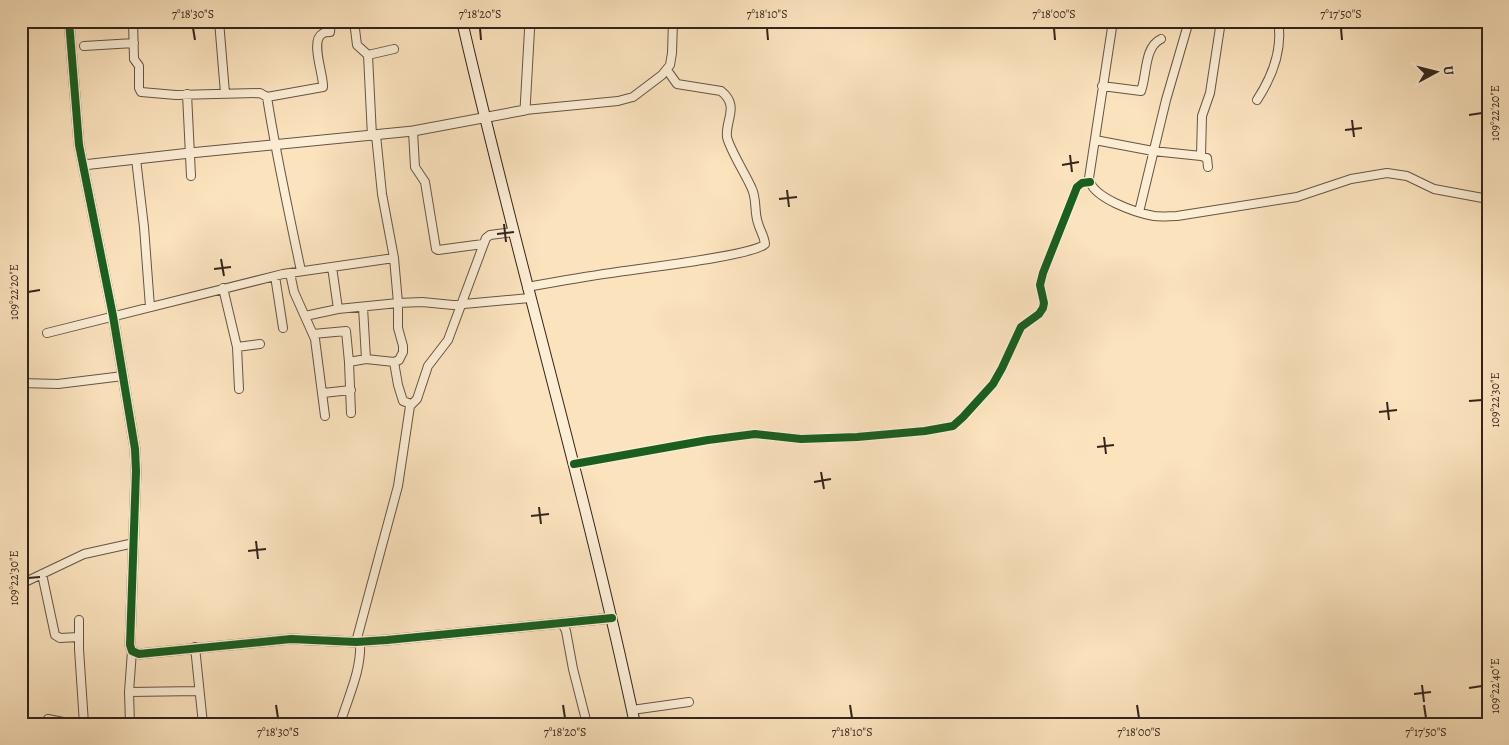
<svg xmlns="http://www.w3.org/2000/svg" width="1509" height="745" font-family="Alegreya,serif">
  <rect width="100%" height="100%" fill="#fbe3be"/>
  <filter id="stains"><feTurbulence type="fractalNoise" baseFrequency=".004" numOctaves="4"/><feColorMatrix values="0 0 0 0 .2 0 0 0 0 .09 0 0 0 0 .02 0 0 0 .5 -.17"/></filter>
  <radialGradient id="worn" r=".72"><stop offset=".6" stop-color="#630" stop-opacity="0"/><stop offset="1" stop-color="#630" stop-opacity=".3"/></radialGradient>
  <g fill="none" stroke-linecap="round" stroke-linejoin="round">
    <!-- minor casing -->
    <g stroke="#665444" stroke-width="10">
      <path id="minor" d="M133,21L134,59L139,66V88L141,92L176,95L260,93L267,97C276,155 289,213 301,271
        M219,21L225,93
        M354,21L357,45L368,55L372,136
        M1113,21L1089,178C1091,198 1137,213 1154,216C1162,217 1169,216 1177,216L1297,197L1351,179L1387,173L1407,176L1434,189L1488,199
        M84,46L134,43
        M368,55L394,49
        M1102,86L1141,91C1147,75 1144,47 1161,39
        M187,94L191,176
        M267,97L323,87C324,76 310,41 322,34C324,32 327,32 330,32L331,21
        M1257,100C1272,77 1283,49 1278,21
        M525,110L618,101L633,97L662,75L670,65L672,53L673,21
        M413,131L415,167L425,182L436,249L438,250L483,244
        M376,135L382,194L394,258L398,303L422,302L453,305L530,298
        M1095,140L1153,151L1201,156L1207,158L1208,167
        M1201,156L1202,116L1210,93L1221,21
        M136,159L144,227L150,307
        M1139,212L1166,100L1189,21
        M332,267L338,309L398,303V328L403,346V352L399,360L394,362L366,359L349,362L351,413
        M290,273L294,292L315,339L325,416
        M275,276L283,328
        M527,287C555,282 583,277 611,273C634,269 754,256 765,244C764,235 760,231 758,223C754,212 757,200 752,189C747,177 729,148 727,137C725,120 740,106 721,91L677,84L667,70
        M223,288L237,347L239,389
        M363,307L366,359
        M305,316L338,309
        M47,333L283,274L394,258
        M313,334L346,331L349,362
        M237,347L260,344
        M394,362L398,385L403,401L411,404
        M21,383L58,384L123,376
        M323,393L351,390
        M574,464L708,440L755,434L801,439L857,437L925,431L953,426L963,417L993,384L1002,368L1021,327L1039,314L1043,308L1044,303L1040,285L1043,273L1077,187L1082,183L1090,182
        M42,574L55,635L60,638L79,637
        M21,584L84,554L134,543
        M79,620V649L84,724
        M562,623L566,631L573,669L587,724
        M356,642L398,486L410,406L417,399L428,366L448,340L486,238L490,235L513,232
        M195,647L203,724
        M129,692L199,691
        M632,710L689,702
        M48,719L73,724
        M130,724L129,692L132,651
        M340,724C348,697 362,670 360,641"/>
    </g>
    <!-- tertiary casing -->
    <g stroke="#665444" stroke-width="11">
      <path id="tertiary" d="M69,21L79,145L113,316L135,449L136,471L130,645L132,651L139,654L291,639L356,642L387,640L612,618
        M83,165L190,153L413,131L525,110L530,21"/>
    </g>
    <!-- secondary casing -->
    <g stroke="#34241b" stroke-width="12">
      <path id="secondary" d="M462,21C516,256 585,488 635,724"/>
    </g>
    <!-- minor -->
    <use href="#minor" stroke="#fcedd5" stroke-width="8"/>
    <!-- tertiary -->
    <use href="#tertiary" stroke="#fcedd5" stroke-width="9"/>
    <!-- secondary -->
    <use href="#secondary" stroke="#fcedd5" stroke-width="10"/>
    <!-- cycleway casing -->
    <g stroke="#fcedd5" stroke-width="11">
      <path id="cycleway" d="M69,21L79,145L113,316L135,449L136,471L130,645L132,651L139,654L291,639L356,642L387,640L612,618
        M574,464L708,440L755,434L801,439L857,437L925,431L953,426L963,417L993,384L1002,368L1021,327L1039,314L1043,308L1044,303L1040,285L1043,273L1077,187L1082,183L1090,182"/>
    </g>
    <!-- cycleway -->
    <use href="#cycleway" stroke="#1b5e20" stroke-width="8"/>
  </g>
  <!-- ticks -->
  <path fill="none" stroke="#34241b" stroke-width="2" d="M193,28L195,40M480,28L481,40M767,28L768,40M1054,28L1055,40M1341,28L1342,40M1469,115L1482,113M1352,120L1354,137M1345,130L1362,128M1070,155L1072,172M1062,165L1079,162M787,190L789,207M779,199L797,197M504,224L506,242M497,234L514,232M221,259L224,276M214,269L231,267M28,292L40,290M1469,401L1482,400M1387,402L1389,420M1379,412L1397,410M1104,437L1106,454M1097,447L1114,445M821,472L824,489M814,482L831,479M539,507L541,524M531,516L549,514M256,541L258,559M248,551L266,549M28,578L40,577M1422,685L1424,702M1469,688L1482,686M1414,694L1431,692M276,705L278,718M563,705L565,718M850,705L852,718M1137,705L1139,718M1424,705L1426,718"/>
  <!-- margin -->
  <rect width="1509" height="745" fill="none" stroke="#fbe3be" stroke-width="55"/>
  <!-- north arrow -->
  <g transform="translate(1436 72) rotate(83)" stroke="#fcedd5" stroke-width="4" paint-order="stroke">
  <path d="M0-4L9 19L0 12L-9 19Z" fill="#34241b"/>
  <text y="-8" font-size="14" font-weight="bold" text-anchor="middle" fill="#34241b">U</text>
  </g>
  <rect x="28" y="28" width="1454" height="690" fill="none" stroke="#34241b" stroke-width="2"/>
  <g font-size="12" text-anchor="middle" fill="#34241b">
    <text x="193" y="18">7°18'30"S</text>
    <text x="480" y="18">7°18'20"S</text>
    <text x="767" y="18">7°18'10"S</text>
    <text x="1054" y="18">7°18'00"S</text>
    <text x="1341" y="18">7°17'50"S</text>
    <text transform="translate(1495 113) rotate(-90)" y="4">109°22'20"E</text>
    <text transform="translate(14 292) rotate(-90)" y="4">109°22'20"E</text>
    <text transform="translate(1495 400) rotate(-90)" y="4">109°22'30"E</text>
    <text transform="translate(14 578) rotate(-90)" y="4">109°22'30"E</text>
    <text transform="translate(1495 686) rotate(-90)" y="4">109°22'40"E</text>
    <text x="278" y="736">7°18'30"S</text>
    <text x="565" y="736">7°18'20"S</text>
    <text x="852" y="736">7°18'10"S</text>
    <text x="1139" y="736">7°18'00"S</text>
    <text x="1426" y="736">7°17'50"S</text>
  </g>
  <rect width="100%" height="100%" filter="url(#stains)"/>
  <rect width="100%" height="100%" fill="url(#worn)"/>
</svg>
